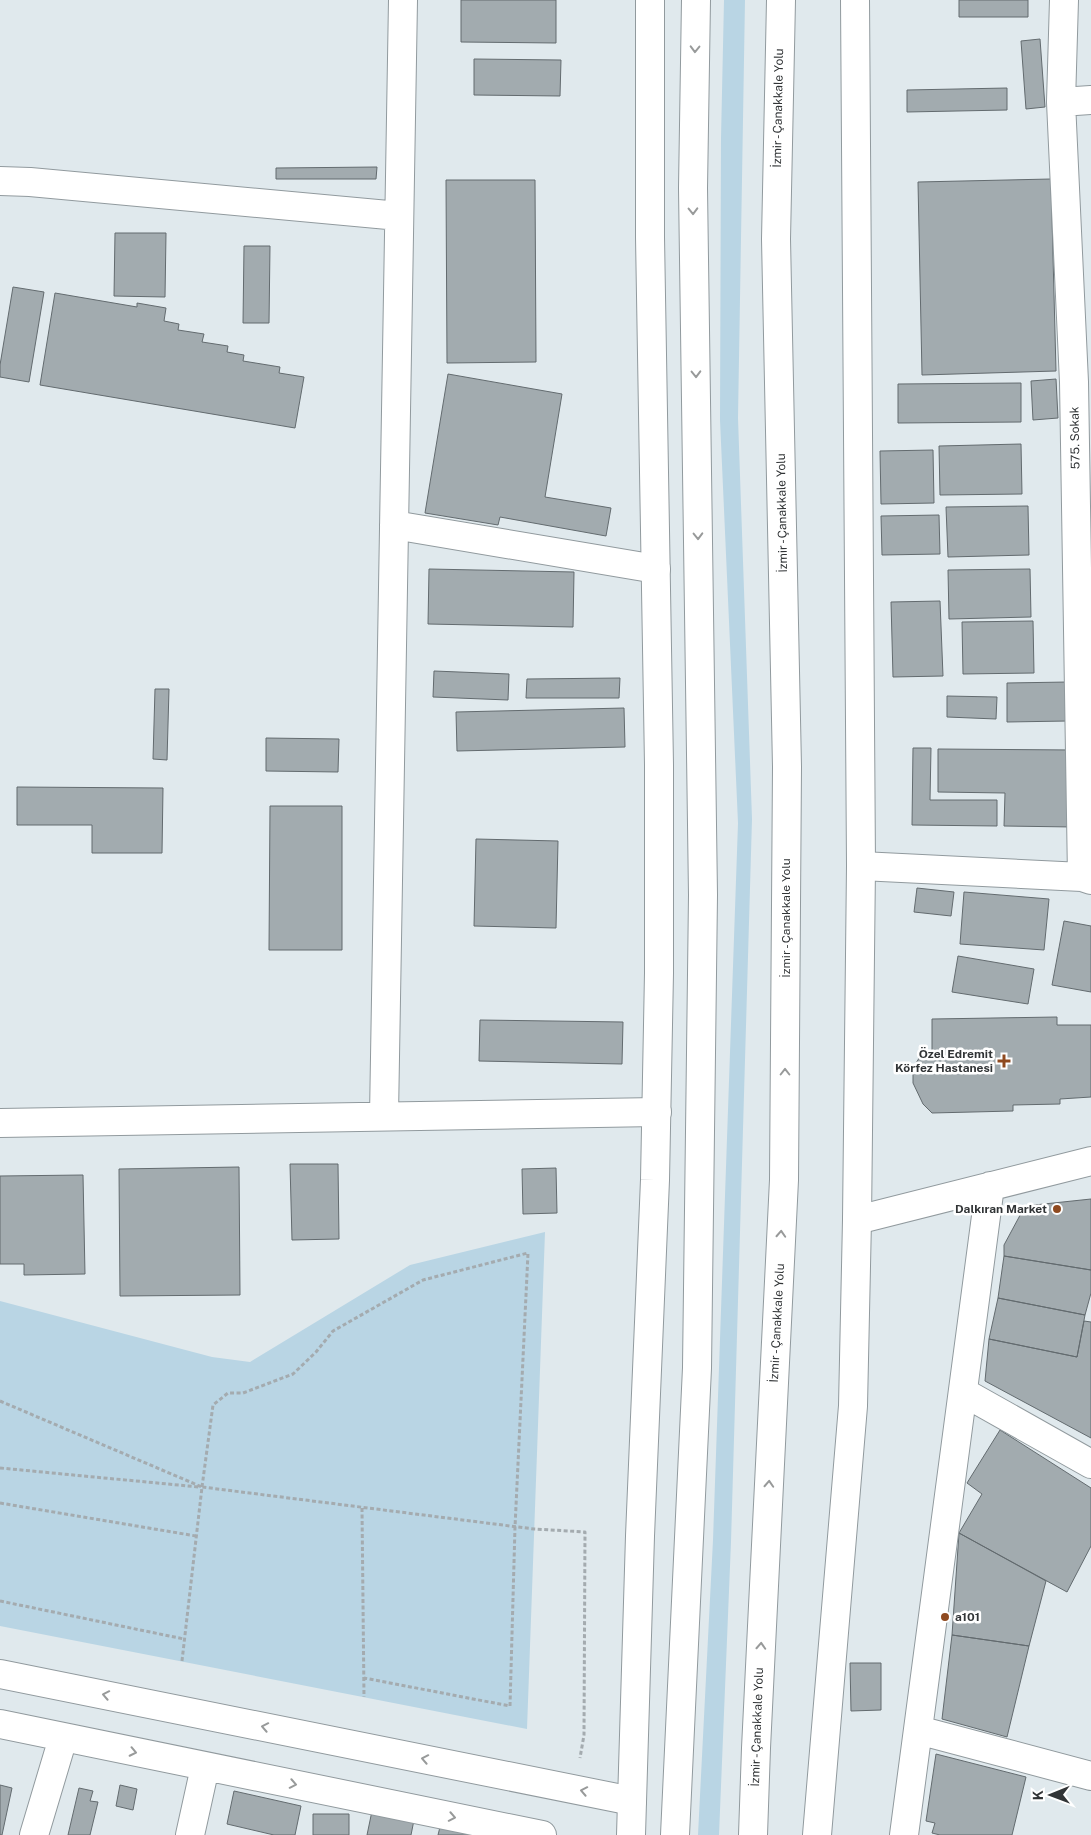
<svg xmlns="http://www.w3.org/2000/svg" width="1091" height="1835" font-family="'Public Sans',sans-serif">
  <rect width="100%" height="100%" fill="#e0e9ed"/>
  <!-- green -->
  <path fill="#b9d5e4" d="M724,0H745L738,418L752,819L731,1542L719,1835H698L713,1540L738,823L720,420L721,138Z
    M545,1232L527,1729L0,1626V1301L212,1357L250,1362L410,1265Z"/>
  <!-- building -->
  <path fill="#a2abaf" stroke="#636b6f" d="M461,0H556V43L461,42Z
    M959,0H1028V17H959Z
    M1040,39L1045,107L1026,109L1021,41Z
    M474,59L561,60L560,96L474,95Z
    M1007,88V110L907,112V90Z
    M377,167L376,179H276V168Z
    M1051,179L1056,371L922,375L918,182Z
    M446,180H535L536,362L447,363Z
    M115,233H166L165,297L114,296Z
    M244,246H270L269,323H243Z
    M13,287L44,292L29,382L0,377V365Z
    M55,293L137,307V303L166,308L164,321L179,324L178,330L204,334L202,342L228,346L227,352L244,355L243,361L280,367L279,373L304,377L295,428L40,385Z
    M448,374L562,394L545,497L611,508L606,536L500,517L498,525L425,513Z
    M1056,379L1058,418L1033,420L1031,381Z
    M1021,383V422L898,423V384Z
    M1021,444L1022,494L940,495L939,446Z
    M933,450L934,503L881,504L880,451Z
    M1028,506L1029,555L948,557L946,507Z
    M939,515L940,554L882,555L881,516Z
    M429,569L574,572L573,627L428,624Z
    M1030,569L1031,617L949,619L948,570Z
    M940,601L943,676L893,677L891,602Z
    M1033,621L1034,673L963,674L962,622Z
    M434,671L509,674L508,700L433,697Z
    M620,678L619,698H526L527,679Z
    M1068,682V721L1007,722V683Z
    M155,689H169L167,760L153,759Z
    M947,696L997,697L996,719L947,717Z
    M624,708L625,747L457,751L456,712Z
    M266,738L339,739L338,772L266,771Z
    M913,748H931L930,800H997V826L912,825Z
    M938,749L1074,750L1073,827L1004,826L1005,793L938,792Z
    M17,787L163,788L162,853H92V825H17Z
    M270,806H342V950H269Z
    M476,839L558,841L556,928L474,926Z
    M917,888L954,892L951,916L914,912Z
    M964,892L1049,899L1044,950L960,944Z
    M1064,921L1091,926V992L1052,985Z
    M958,956L1034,969L1028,1004L952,992Z
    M1057,1017V1025H1091V1097L1060,1099V1104L1013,1105V1111L932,1113L923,1104L913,1083V1068L921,1055L932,1050V1019Z
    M480,1020L623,1022L622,1064L479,1061Z
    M290,1164H338L339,1239L292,1240Z
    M239,1167L240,1295L120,1296L119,1169Z
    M556,1168L557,1213L523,1214L522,1169Z
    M83,1175L85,1274L24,1275V1264H0V1176Z
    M1091,1199V1270L1004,1256V1245L1025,1206Z
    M1004,1256L1091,1270V1293L1085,1315L998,1298Z
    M998,1298L1085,1315L1077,1357L989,1339Z
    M1084,1321L1091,1322V1438L985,1381L989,1339L1077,1357Z
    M1000,1430L1091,1488V1546L1067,1592L959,1533L982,1494L967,1483Z
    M959,1533L1046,1581L1029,1646L952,1635Z
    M952,1635L1029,1646L1007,1737L942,1719Z
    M850,1663H881V1710L851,1711Z
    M936,1754L1026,1777L1012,1835H940L932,1833L935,1823L926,1821Z
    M0,1785L12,1788L2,1835H0Z
    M120,1785L137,1789L133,1810L116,1806Z
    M79,1788L93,1791L90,1801L98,1802L90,1835H68Z
    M234,1791L301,1806L295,1835H274L227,1824Z
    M372,1811L414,1820L411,1835H367Z
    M313,1814H349V1835H313Z
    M441,1823L475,1835H438Z"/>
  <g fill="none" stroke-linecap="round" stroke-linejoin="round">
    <!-- minor casing -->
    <g stroke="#919a9e" stroke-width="30">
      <path id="minor" d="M1064,0L1061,102L1074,382L1082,877
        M1061,102L1091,100
        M0,181L30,182L399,216
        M394,525L656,569
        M861,866L1082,877L1091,880
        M384,1116L403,0
        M0,1123L657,1112
        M857,1220L1091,1161
        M963,1392L1091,1464
        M0,1674L632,1801
        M0,1724L542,1835
        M918,1730L1091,1776
        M34,1835L63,1738
        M190,1835L205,1767
        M904,1835L990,1186"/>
    </g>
    <!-- major casing -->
    <g stroke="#919a9e" stroke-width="30">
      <path id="major" d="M631,1835L640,1536L655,1180L659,973V765L650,237V0
        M817,1835L853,1406L857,1220L861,866L855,0"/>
    </g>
    <!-- highway casing -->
    <g stroke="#919a9e" stroke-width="30">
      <path id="highway" d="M675,1835L697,1368L703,895L693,188L696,0
        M753,1835L756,1748L784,1180L787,767L776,239L781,0"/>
    </g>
    <!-- path -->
    <path stroke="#a4abaf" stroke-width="3" stroke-dasharray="4 2.5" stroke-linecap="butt" d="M0,1401L202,1487
      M0,1468L199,1487
      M202,1487L213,1405L228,1393H243L293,1374L316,1352L333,1331L423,1280L528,1253L515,1527L510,1706L364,1678
      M0,1503L196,1536
      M362,1508L364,1697
      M0,1601L184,1639
      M182,1661L202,1487L534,1529L585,1532L584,1735L580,1758"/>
    <!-- minor -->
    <use href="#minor" stroke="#fff" stroke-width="28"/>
    <!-- major -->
    <use href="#major" stroke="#fff" stroke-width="28"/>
    <!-- highway -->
    <use href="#highway" stroke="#fff" stroke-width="28"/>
  </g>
  <!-- one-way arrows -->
  <defs><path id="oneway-chevron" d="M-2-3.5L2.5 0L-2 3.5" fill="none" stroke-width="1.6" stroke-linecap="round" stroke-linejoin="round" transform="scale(1.25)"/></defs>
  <g stroke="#989a9a">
    <use href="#oneway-chevron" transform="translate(695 49) rotate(91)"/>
    <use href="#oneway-chevron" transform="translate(693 211) rotate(89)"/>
    <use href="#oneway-chevron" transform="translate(696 374) rotate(89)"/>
    <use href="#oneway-chevron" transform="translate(698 536) rotate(89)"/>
    <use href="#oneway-chevron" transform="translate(785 1072) rotate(-90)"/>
    <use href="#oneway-chevron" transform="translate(781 1234) rotate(-87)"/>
    <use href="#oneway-chevron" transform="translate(769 1484) rotate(-87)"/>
    <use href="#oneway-chevron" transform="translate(761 1646) rotate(-87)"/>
    <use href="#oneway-chevron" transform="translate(106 1695) rotate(-169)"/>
    <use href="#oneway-chevron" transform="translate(265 1727) rotate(-169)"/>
    <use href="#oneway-chevron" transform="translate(133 1752) rotate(12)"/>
    <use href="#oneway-chevron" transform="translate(425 1759) rotate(-169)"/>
    <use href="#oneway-chevron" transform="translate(293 1784) rotate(11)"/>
    <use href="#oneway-chevron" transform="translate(584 1791) rotate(-169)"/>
    <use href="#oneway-chevron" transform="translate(452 1817) rotate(11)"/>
  </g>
  <!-- markers -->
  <g fill="#8f4a20" stroke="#fff" stroke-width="2">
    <path d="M1001.5 1053.5h5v5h5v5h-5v5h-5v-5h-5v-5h5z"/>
    <circle cx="1057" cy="1209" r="5"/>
    <circle cx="945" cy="1617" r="5"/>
  </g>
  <g text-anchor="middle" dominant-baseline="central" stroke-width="5" stroke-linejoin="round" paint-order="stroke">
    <!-- street labels -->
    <g font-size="12" fill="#313436" stroke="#fff">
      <text transform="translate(778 108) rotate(-89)">İzmir - Çanakkale Yolu</text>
      <text transform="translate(1075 438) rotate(-91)">575. Sokak</text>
      <text transform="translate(782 513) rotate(-91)">İzmir - Çanakkale Yolu</text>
      <text transform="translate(786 918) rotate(-90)">İzmir - Çanakkale Yolu</text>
      <text transform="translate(777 1323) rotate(-87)">İzmir - Çanakkale Yolu</text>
      <text transform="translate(757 1727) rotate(-88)">İzmir - Çanakkale Yolu</text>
    </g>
    <!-- poi labels -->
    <g font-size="12" font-weight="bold" fill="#313436" stroke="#fff" text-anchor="end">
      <text x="993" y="1054">Özel Edremit<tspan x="993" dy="14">Körfez Hastanesi</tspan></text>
      <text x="1047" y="1209">Dalkıran Market</text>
      <text x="955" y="1617" text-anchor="start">a101</text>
    </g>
  </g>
  <!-- north arrow -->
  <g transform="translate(1051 1795) rotate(269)" stroke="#ffffff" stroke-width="4" paint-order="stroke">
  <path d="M0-4L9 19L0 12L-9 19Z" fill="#313436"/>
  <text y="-8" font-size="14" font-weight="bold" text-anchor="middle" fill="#313436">K</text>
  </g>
</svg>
